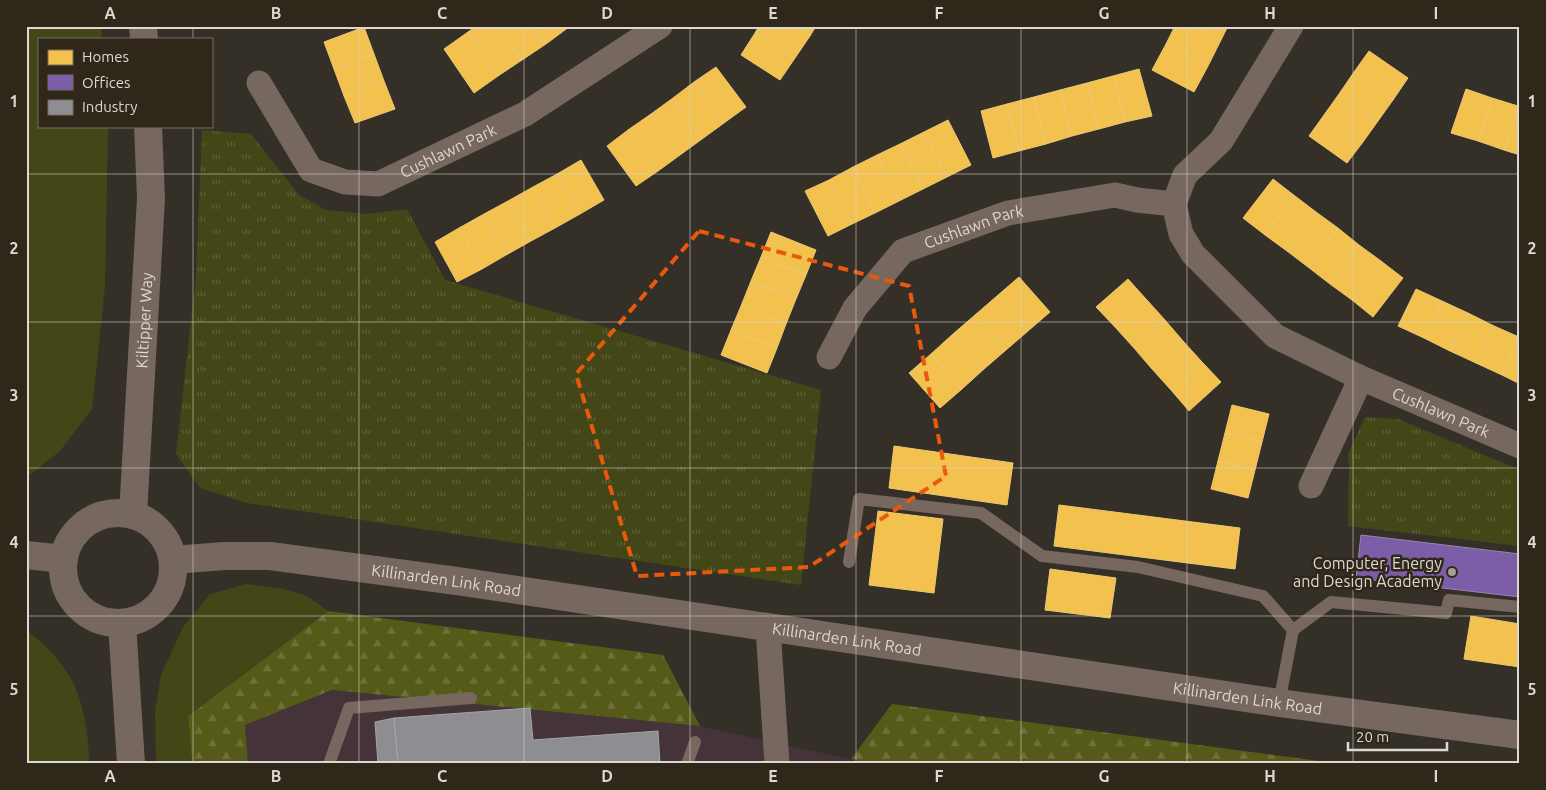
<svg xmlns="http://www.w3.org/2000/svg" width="1546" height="790" font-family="Ubuntu,sans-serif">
  <defs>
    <pattern id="grass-tufts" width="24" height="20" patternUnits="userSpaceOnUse" patternTransform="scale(1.25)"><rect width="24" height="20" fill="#434617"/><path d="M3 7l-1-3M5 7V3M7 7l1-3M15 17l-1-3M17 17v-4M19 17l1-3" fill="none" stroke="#5e6038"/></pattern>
    <pattern id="forest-firs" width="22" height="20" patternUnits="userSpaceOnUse" patternTransform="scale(1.25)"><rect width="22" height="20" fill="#555a18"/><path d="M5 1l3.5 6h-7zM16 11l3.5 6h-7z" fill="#6d7139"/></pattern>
  </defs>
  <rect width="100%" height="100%" fill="#343028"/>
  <!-- industrial -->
  <path fill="#443338" d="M332,690L700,726L872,764H248L245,725Z"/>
  <!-- grass -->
  <path fill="url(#grass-tufts)" d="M202,130L251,134L299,195L326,210L367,214L407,209L445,280L821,390L801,585L247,503L200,488L176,454L196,277Z
    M1365,417L1398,419L1520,470V546L1348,526L1349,467L1348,454Z"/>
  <!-- forest -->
  <path fill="url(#forest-firs)" d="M328,611L663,655L700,726L332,690L245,725L248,764H192L188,716Z
    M892,704L1342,764H872L851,759Z"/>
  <!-- park -->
  <path fill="#434617" d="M26,26H101L102,39H39V126H108L105,287L92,409L60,451L26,478Z
    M246,584L284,589L307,596L328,611L188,716L192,764H156L155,711L161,675L183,627L210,594Z
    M26,629C38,640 53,652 62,665C84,694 87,728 90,764H26Z"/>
  <!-- homes -->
  <path fill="#f2c14e" stroke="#ecc875" d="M476,26H499L522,60L498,76L468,32Z
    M499,26H533L546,44L522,60Z
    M533,26H569V27L546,44Z
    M759,26H795L810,36L795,58L755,33Z
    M795,26H816L810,36Z
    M1175,26H1194L1221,40L1208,66L1166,44Z
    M1194,26H1228L1221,40Z
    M364,27L374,54L334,69L324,42Z
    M468,32L498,76L474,93L444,49Z
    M755,33L795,58L780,80L741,55Z
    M1166,44L1208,66L1194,92L1152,70Z
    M1369,51L1408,78L1393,100L1354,72Z
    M374,54L384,81L344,96L334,69Z
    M716,67L746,107L724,123L694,82Z
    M1139,69L1152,116L1125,122L1113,76Z
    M1354,72L1393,100L1378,121L1339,94Z
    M1113,76L1125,122L1099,129L1087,83Z
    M384,81L395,109L355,123L344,96Z
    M694,82L724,123L702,139L673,98Z
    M1087,83L1099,129L1072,136L1060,90Z
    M1466,89L1492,98L1478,141L1451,133Z
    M1060,90L1072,136L1046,144L1034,97Z
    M1339,94L1378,121L1363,142L1324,115Z
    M1034,97L1046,144L1019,151L1007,104Z
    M673,98L702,139L680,155L651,114Z
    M1492,98L1518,106L1504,150L1478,141Z
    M1007,104L1019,151L993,158L981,111Z
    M1518,106L1520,107V155L1504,150Z
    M651,114L680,155L658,171L628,130Z
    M1324,115L1363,142L1347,163L1309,136Z
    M948,120L971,165L947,177L924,132Z
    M628,130L658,171L636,186L607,146Z
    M924,132L947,177L923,189L900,144Z
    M900,144L923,189L899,201L877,155Z
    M877,155L899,201L875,213L853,167Z
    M581,160L604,200L580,214L557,174Z
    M853,167L875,213L852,224L829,180Z
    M557,174L580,214L555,228L533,187Z
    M1273,179L1295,196L1265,235L1243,218Z
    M829,180L852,224L828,236L805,191Z
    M533,187L555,228L531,241L508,201Z
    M1295,196L1316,212L1287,251L1265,235Z
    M508,201L531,241L506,255L484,214Z
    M1316,212L1338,228L1308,267L1287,251Z
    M484,214L506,255L482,269L459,228Z
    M459,228L482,269L457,282L435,242Z
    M1338,228L1359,245L1330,284L1308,267Z
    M771,232L816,250L806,275L761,257Z
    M1359,245L1381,261L1352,300L1330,284Z
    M761,257L806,275L796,299L751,281Z
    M1381,261L1403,278L1373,317L1352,300Z
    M1019,277L1050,312L1028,331L997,296Z
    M1128,279L1146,299L1115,327L1096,307Z
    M751,281L796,299L786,324L741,306Z
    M1416,289L1442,301L1424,338L1398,326Z
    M997,296L1028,331L1006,350L975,315Z
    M1146,299L1165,320L1134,348L1115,327Z
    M1442,301L1468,313L1450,351L1424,338Z
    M741,306L786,324L777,348L731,330Z
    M1468,313L1494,326L1476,363L1450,351Z
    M975,315L1006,350L984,369L953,334Z
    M1165,320L1183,341L1152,369L1134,348Z
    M1494,326L1519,337L1502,375L1476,363Z
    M731,330L777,348L767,373L721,355Z
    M953,334L984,369L962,389L931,354Z
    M1519,337H1520V384L1502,375Z
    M1183,341L1202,362L1171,390L1152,369Z
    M931,354L962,389L940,408L909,373Z
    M1202,362L1221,382L1189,411L1171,390Z
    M1232,405L1269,414L1262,442L1225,433Z
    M1225,433L1262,442L1255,470L1218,461Z
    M894,446L1013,463L1007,505L889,488Z
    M1218,461L1255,470L1248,498L1211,489Z
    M1059,505L1240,528L1235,569L1054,546Z
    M878,511L943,519L934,593L869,585Z
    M1050,569L1116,578L1110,618L1045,610Z
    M1471,616L1520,624V667L1464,659Z"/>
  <!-- offices -->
  <path fill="#7b5ea7" stroke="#9983b3" d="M1361,535L1520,554V597L1356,578Z"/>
  <!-- industry -->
  <path fill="#8d8d92" stroke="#a5a4a5" d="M530,708L533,740L658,731L660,764H398L394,718Z
    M394,718L398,764H378L375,722Z"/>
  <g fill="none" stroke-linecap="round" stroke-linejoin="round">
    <!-- service -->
    <path stroke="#76675f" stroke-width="12" d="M849,562L859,499L981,513L1042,556L1138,567L1263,596L1293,630L1331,602L1446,613L1449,600L1520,607
      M1279,703L1293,630
      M329,764L349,708L471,698
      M687,764L695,742"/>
    <!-- minor -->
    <g stroke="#76675f" stroke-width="25">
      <path id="s1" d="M1291,26L1221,141L1185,175L1174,204L1181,234L1193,254L1275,336L1361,378L1520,446"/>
      <path id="s2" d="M259,83L311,170L345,182L378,184L525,114L660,26"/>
      <path id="s3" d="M829,357L855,308L903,251L1008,213L1115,195L1137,200L1174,204"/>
      <path d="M1311,486L1361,378"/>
      <path d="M768,628L777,764"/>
    </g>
    <!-- tertiary -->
    <g stroke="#76675f" stroke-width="28">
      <path d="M143,26L144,39"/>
      <circle cx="118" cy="568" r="55"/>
      <path id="s4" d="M133,515L151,198L148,126"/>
      <path d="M26,555L64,559"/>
      <path id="s5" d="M173,560L224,556H270L457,581L1279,703L1520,735"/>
      <path d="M122,623L131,764"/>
    </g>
  </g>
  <!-- marked area -->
  <path fill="none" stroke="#e8590c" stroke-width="4" stroke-dasharray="10 6" stroke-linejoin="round" d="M699,231L909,286L946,476L809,567L637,576L576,374Z"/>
  <!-- grid -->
  <path fill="none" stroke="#ded9d0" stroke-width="1" stroke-opacity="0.55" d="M193,26V39M359,26V764M524,26V764M690,26V764M856,26V764M1021,26V764M1187,26V764M1353,26V764M193,126V764M26,174H1520M26,322H1520M26,468H1520M26,616H1520"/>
  <!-- markers -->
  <circle fill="#a29e95" stroke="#2f2719" stroke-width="2" cx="1452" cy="572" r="5"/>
  <g text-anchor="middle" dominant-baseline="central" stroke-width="5" stroke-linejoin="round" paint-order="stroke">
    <!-- street labels -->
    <g font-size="16" fill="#ded9d0" stroke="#2f2719">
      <text stroke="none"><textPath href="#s2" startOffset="248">Cushlawn Park</textPath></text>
      <text stroke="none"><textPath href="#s3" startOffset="205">Cushlawn Park</textPath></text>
      <text stroke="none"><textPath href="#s4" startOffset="195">Kiltipper Way</textPath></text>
      <text stroke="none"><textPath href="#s1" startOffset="568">Cushlawn Park</textPath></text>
      <text stroke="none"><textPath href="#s5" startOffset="275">Killinarden Link Road</textPath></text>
      <text stroke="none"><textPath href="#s5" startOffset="680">Killinarden Link Road</textPath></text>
      <text stroke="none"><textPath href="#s5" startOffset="1085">Killinarden Link Road</textPath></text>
    </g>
    <!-- poi labels -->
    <g font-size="16" fill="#ded9d0" stroke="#2f2719" text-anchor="end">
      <text x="1442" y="563">Computer, Energy<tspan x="1442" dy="18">and Design Academy</tspan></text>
    </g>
  </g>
  <!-- border -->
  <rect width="1546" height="790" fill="none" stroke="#2f2719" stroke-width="55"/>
  <!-- legend -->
  <rect x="38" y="38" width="175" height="90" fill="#2f2719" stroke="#756e62"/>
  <rect x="48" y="50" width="25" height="15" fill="#f2c14e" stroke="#756e62"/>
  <text x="82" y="62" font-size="15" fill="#ded9d0">Homes</text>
  <rect x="48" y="75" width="25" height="15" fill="#7b5ea7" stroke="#756e62"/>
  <text x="82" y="88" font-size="15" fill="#ded9d0">Offices</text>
  <rect x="48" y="100" width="25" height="15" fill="#8d8d92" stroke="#756e62"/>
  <text x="82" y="112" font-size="15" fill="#ded9d0">Industry</text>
  <!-- scale -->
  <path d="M1348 742v8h99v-8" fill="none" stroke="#ded9d0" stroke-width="2.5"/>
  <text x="1356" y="742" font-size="15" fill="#ded9d0" stroke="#2f2719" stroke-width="4" paint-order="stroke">20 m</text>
  <rect x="28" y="28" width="1490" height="734" fill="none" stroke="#ded9d0" stroke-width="2"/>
  <g font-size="16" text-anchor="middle" font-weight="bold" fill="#ded9d0">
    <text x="110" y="19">A</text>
    <text x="276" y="19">B</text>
    <text x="442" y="19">C</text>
    <text x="607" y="19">D</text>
    <text x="773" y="19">E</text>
    <text x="939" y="19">F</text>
    <text x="1104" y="19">G</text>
    <text x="1270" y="19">H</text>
    <text x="1436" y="19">I</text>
    <text x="14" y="107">1</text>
    <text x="1532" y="107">1</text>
    <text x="14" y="254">2</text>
    <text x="1532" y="254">2</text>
    <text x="14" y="401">3</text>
    <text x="1532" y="401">3</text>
    <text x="14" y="548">4</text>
    <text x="1532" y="548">4</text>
    <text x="14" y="695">5</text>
    <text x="1532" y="695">5</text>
    <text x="110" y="782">A</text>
    <text x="276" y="782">B</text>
    <text x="442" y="782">C</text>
    <text x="607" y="782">D</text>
    <text x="773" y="782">E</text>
    <text x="939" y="782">F</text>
    <text x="1104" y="782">G</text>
    <text x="1270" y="782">H</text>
    <text x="1436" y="782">I</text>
  </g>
</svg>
